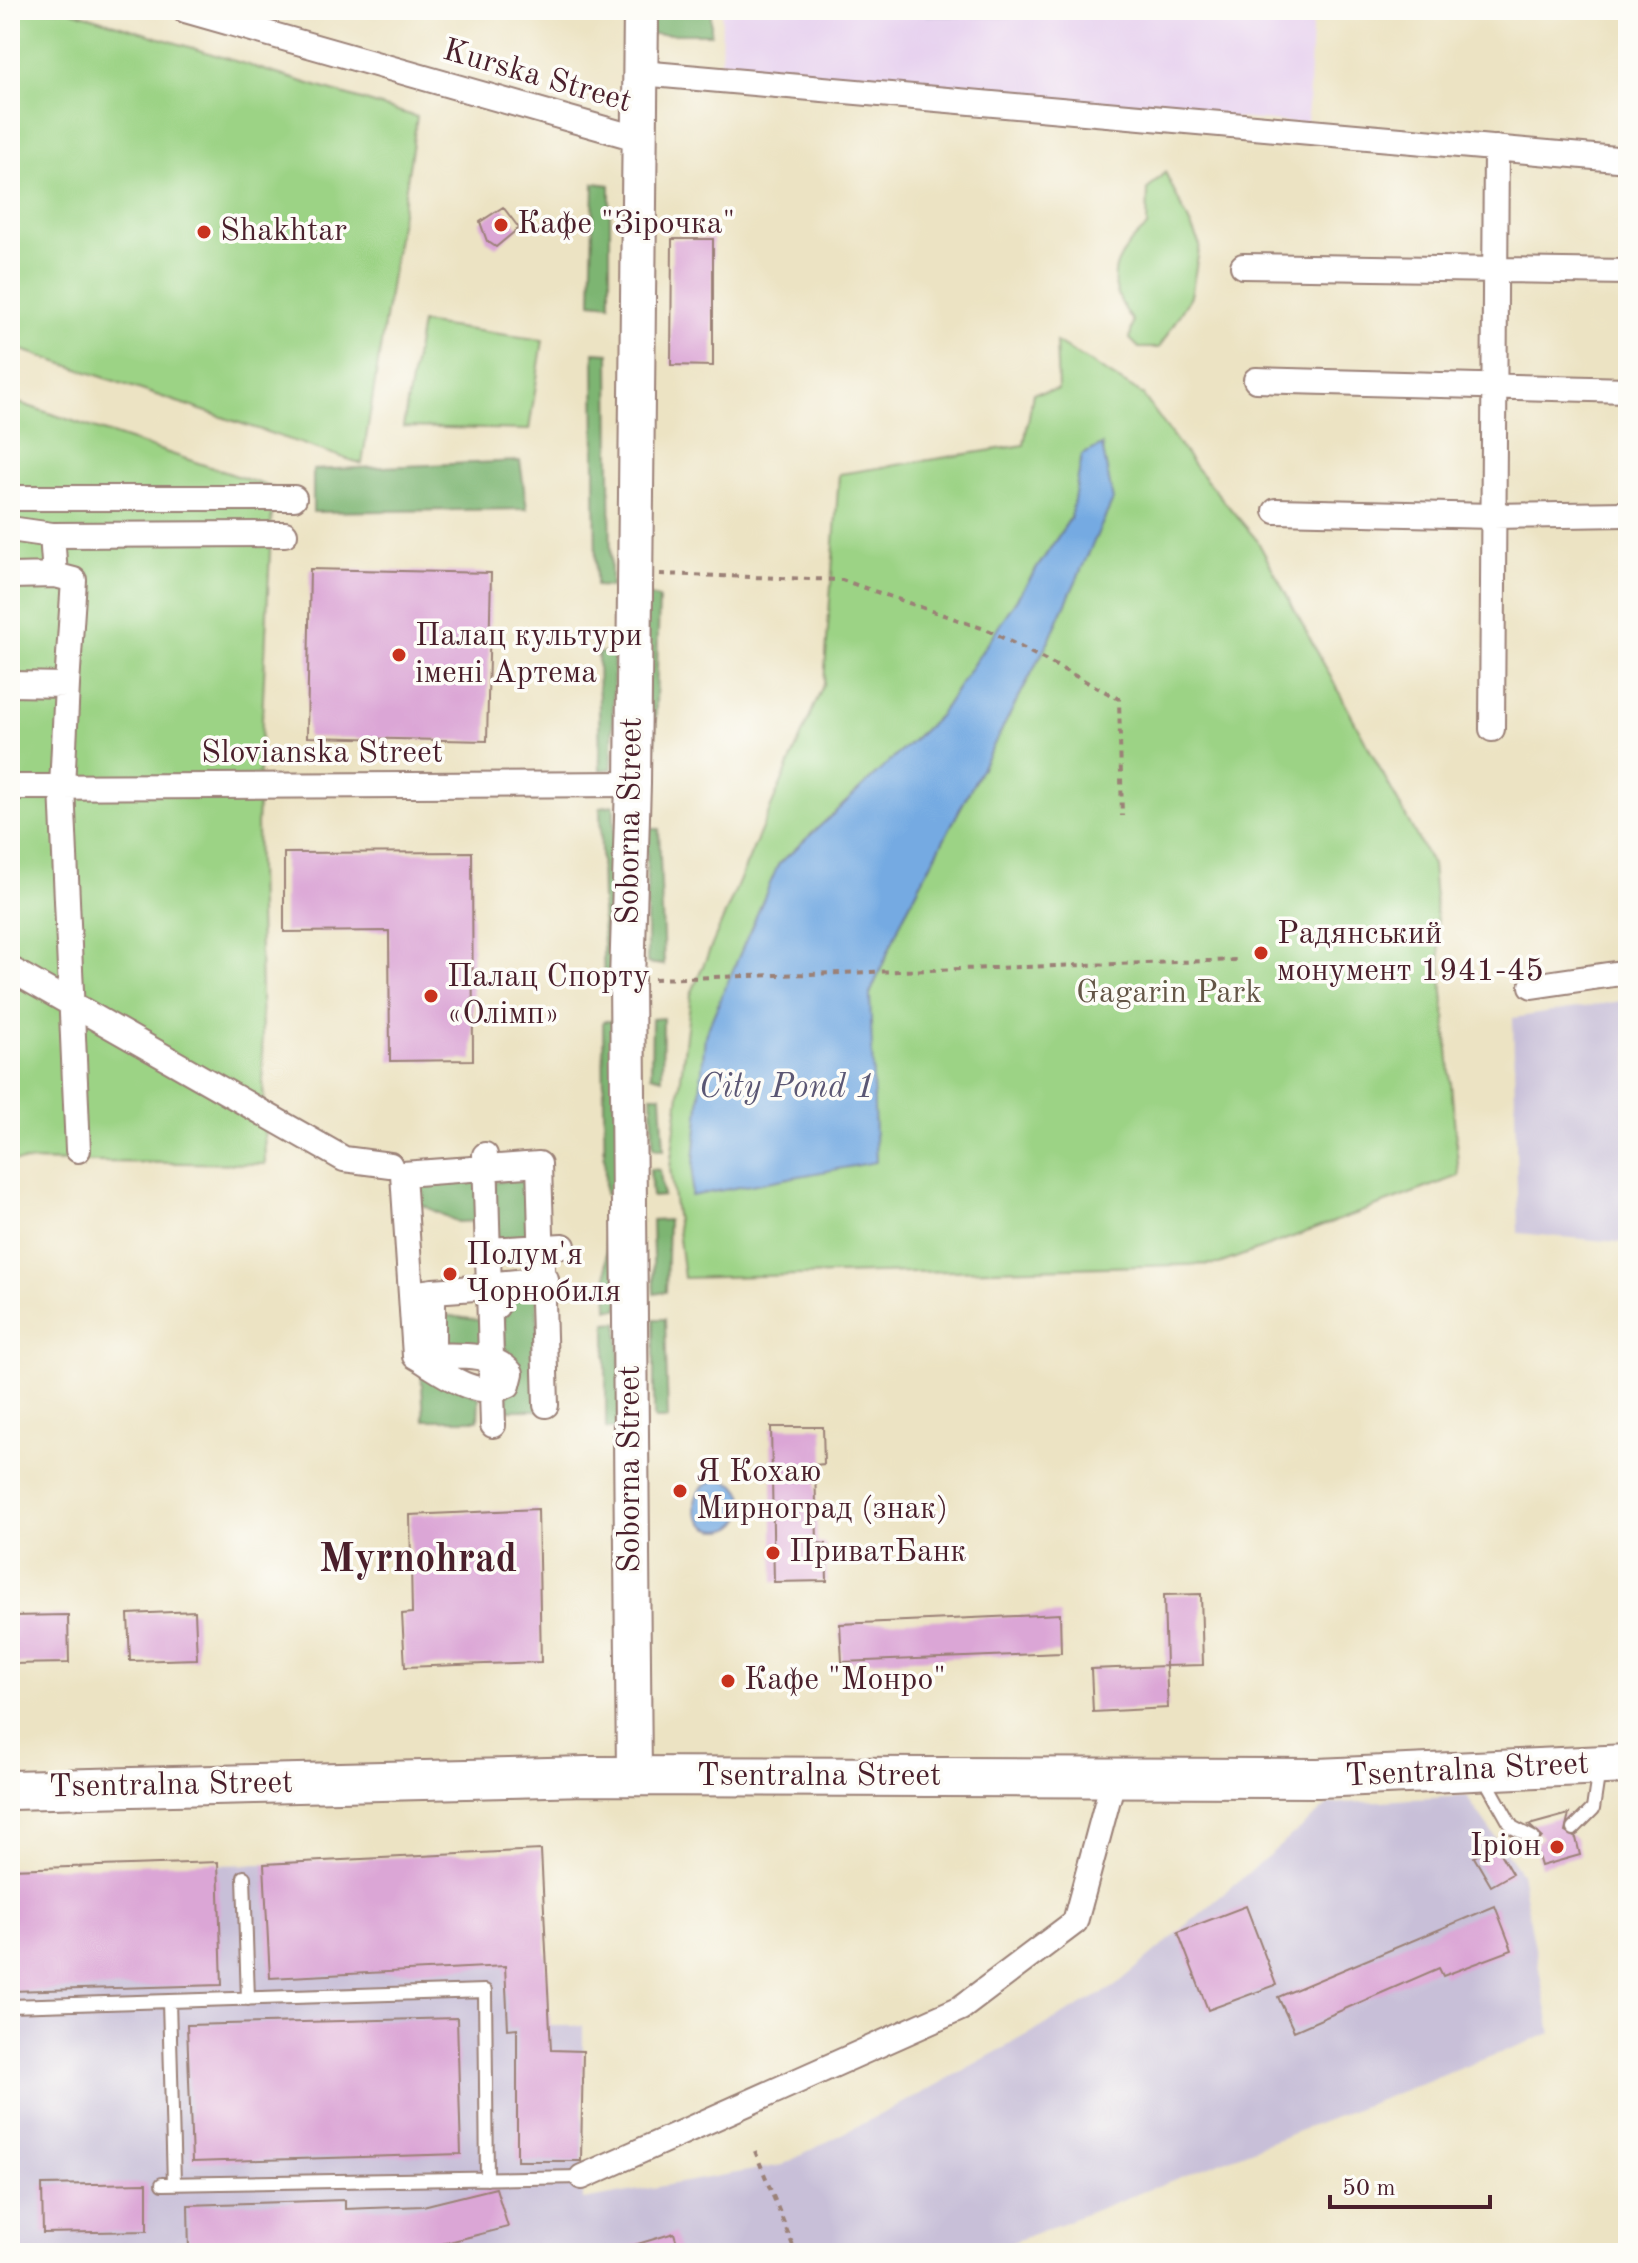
<svg xmlns="http://www.w3.org/2000/svg" width="1638" height="2263" font-family="'Old Standard TT',serif">
  <rect width="100%" height="100%" fill="#fdfcf7"/>
  <filter id="ink" filterUnits="userSpaceOnUse"><feTurbulence type="fractalNoise" baseFrequency=".0125" numOctaves="2"/><feDisplacementMap in="SourceGraphic" scale="16" xChannelSelector="R" yChannelSelector="G"/><feConvolveMatrix kernelMatrix="1 2 1 2 8 2 1 2 1" color-interpolation-filters="sRGB"/></filter>
  <filter id="wash" filterUnits="userSpaceOnUse"><feTurbulence type="fractalNoise" baseFrequency=".006" numOctaves="4" result="noise"/><feDisplacementMap in="SourceGraphic" scale="32" xChannelSelector="R" yChannelSelector="G"/><feGaussianBlur stdDeviation="1.8" result="paint"/><feColorMatrix in="noise" values="0 0 0 0 0 0 0 0 0 0 0 0 0 0 0 0 0 1.4 0 .05"/><feComposite in="paint" operator="in"/></filter>
  <g filter="url(#wash)">
    <rect width="100%" height="100%" fill="#ece3c3"/>
    <!-- built -->
    <path fill="#e7d2ef" d="M722,10H1313L1307,124L721,74Z"/>
    <!-- industrial -->
    <path fill="#c8bfd8" d="M926,10H1013L1012,18L926,17Z
      M1628,1000V1243L1518,1233L1513,1018Z
      M1466,1796L1521,1873L1551,2033L985,2253H10V1869L264,1864L541,1850L550,2026H583V2200L782,2165L922,2093L1114,1987L1329,1804Z"/>
    <!-- green -->
    <path fill="#9cd385" stroke="#737958" stroke-width="2" fill-rule="evenodd" d="M10,10H69L417,117L362,464L10,346Z
      M1165,172L1200,245L1191,296L1159,348H1139L1130,339L1133,321C1103,281 1111,258 1147,227L1148,189Z
      M421,323L543,340L529,430L403,427Z
      M1056,342L1142,394L1196,468L1257,540L1432,865L1459,1176L1219,1264L684,1278L670,1168L691,994L824,683L839,474L1024,445L1033,393L1058,390ZM1102,445L1112,501L1049,640L903,917L870,994L778,865L939,716L1071,517L1082,455Z
      M10,400L273,488L257,825L265,1164L10,1161Z"/>
    <!-- forest -->
    <path fill="#7db572" stroke="#646a4e" stroke-width="2" d="M652,10H711V34H651Z
      M594,183L610,185V304L591,302Z
      M594,352L609,353L611,587L596,586Z
      M520,461L527,509L313,512V470Z
      M646,595L659,598L654,775H645Z
      M614,652L612,769L600,770L598,653Z
      M614,805L616,993L604,994L600,807Z
      M647,829H659L664,965L647,963Z
      M663,1018L662,1078L651,1075L652,1019Z
      M603,1021H617L620,1196L605,1194Z
      M652,1095H661L664,1150L653,1148Z
      M650,1169L660,1170L663,1196L652,1197Z
      M482,1177L480,1221L458,1222L411,1200L415,1181Z
      M531,1177L535,1237L497,1241L494,1182Z
      M668,1220L666,1292L654,1294L652,1221Z
      M620,1223L619,1309H608L605,1226Z
      M502,1291L537,1293L540,1410H508Z
      M438,1314L484,1321L483,1349H437Z
      M654,1319H665L668,1419H654Z
      M618,1322L622,1429H606V1323Z
      M421,1368L479,1397L478,1420H424Z"/>
    <!-- water -->
    <path fill="#74aae2" stroke="#5f6486" stroke-width="2" d="M1102,445L1113,500L1049,640L903,917L870,994L876,1162L691,1196L705,1035L778,865L939,716L1071,517L1082,455Z
      M695 1505a25 25 0 1 1 50 0a25 25 0 1 1-50 0Z"/>
    <g id="blocks">
      <!-- building -->
      <path fill="#dba6d6" d="M503,207L519,228L496,247L487,241L480,222Z
        M672,239H713V366L671,365Z
        M310,569L491,573L487,741L307,737Z
        M472,852L473,1060L390,1061L389,931L284,932V853Z
        M771,1427H823L824,1464L815,1465L817,1543L826,1544L827,1581L774,1582Z
        M538,1509L541,1662L405,1667L402,1614L412,1613L410,1515Z
        M1201,1594L1203,1665L1166,1666L1164,1595Z
        M195,1611L197,1659L130,1661L128,1614Z
        M1060,1614L1061,1653L842,1662L840,1624Z
        M68,1615L69,1663L10,1664V1616Z
        M1166,1666L1168,1708L1093,1712L1091,1669Z
        M1569,1814L1565,1832L1576,1838L1580,1855L1541,1866L1535,1846L1542,1837L1529,1825Z
        M1495,1845L1512,1874L1491,1886L1474,1857Z
        M541,1850L551,2050L583,2051L581,2161H517V2028L508,2029L505,1966L270,1978L264,1864Z
        M218,1862L222,1985L10,1991V1869Z
        M1246,1906L1276,1985L1208,2010L1178,1932Z
        M1495,1906L1512,1950L1443,1976L1439,1968L1294,2031L1278,1997Z
        M457,2018L461,2154L192,2162L187,2025Z
        M147,2183V2231L43,2233L42,2185Z
        M496,2188L508,2227L414,2251L189,2253L188,2205L345,2200V2209L423,2206Z
        M674,2233L680,2253H621V2249Z"/>
    </g>
  </g>
  <g filter="url(#ink)">
    <use href="#blocks" fill-opacity="0" stroke="#9b8177" stroke-width="2"/>
    <g fill="none" stroke-linecap="round" stroke-linejoin="round">
      <!-- lane casing -->
      <g stroke="#9b8177" stroke-width="16">
        <path id="lane" d="M1484,1777L1512,1827L1533,1838
          M1573,1829L1593,1809L1599,1769
          M244,1877L248,1999
          M169,2001L174,2184
          M10,2006L485,1991L487,2179
          M162,2184L582,2177"/>
      </g>
      <!-- street casing -->
      <g stroke="#9b8177" stroke-width="28">
        <path id="street" d="M185,10L640,139
          M641,73L1628,160
          M1243,266L1628,272
          M1256,380L1628,390
          M10,498H294
          M1276,511L1493,516L1626,514
          M10,529L52,535
          M10,576L55,575
          M10,684L67,685L74,580L55,575L52,535L285,534
          M67,685L62,787L78,1150
          M1492,729L1496,148
          M10,787L633,784
          M10,969L344,1159L390,1165
          M1532,986L1628,972
          M485,1155L493,1425
          M488,1250L563,1246
          M433,1291L489,1287
          M411,1294L433,1291V1356
          M497,1306L496,1284L546,1279
          M415,1356C442,1357 493,1349 511,1373L508,1385C476,1401 442,1372 415,1356L403,1174L539,1164L546,1405
          M582,2177L961,2008L1075,1922L1114,1777"/>
      </g>
      <!-- secondary casing -->
      <g stroke="#9b8177" stroke-width="38">
        <path id="secondary" d="M634,1776L627,980L633,784L641,10"/>
      </g>
      <!-- primary casing -->
      <g stroke="#9b8177" stroke-width="42">
        <path id="primary" d="M10,1790L587,1776L1318,1778L1628,1764"/>
      </g>
      <!-- path -->
      <path stroke="#9b8177" stroke-width="4" stroke-dasharray="6 6" stroke-linecap="butt" d="M660,574L842,580L990,631L1119,699L1122,816
        M654,979L1239,960
        M755,2151L796,2253"/>
      <!-- lane -->
      <use href="#lane" stroke="#fff" stroke-width="12"/>
      <!-- street -->
      <use href="#street" stroke="#fff" stroke-width="24"/>
      <!-- secondary -->
      <use href="#secondary" stroke="#fff" stroke-width="34"/>
      <!-- primary -->
      <use href="#primary" stroke="#fff" stroke-width="38"/>
    </g>
  </g>
  <!-- markers -->
  <g fill="#c8321e" stroke="#fdfcf7" stroke-width="3">
    <circle cx="501" cy="225" r="8"/>
    <circle cx="204" cy="232" r="8"/>
    <circle cx="399" cy="655" r="8"/>
    <circle cx="1261" cy="953" r="8"/>
    <circle cx="431" cy="996" r="8"/>
    <circle cx="450" cy="1274" r="8"/>
    <circle cx="680" cy="1491" r="8"/>
    <circle cx="773" cy="1553" r="8"/>
    <circle cx="728" cy="1681" r="8"/>
    <circle cx="1557" cy="1847" r="8"/>
  </g>
  <g text-anchor="middle" dominant-baseline="central" stroke-width="7" stroke-linejoin="round" paint-order="stroke">
    <!-- street labels -->
    <g font-size="32" fill="#4a1f2b" stroke="#fdfcf7">
      <text transform="translate(537 77) rotate(16)">Kurska Street</text>
      <text x="322" y="754">Slovianska Street</text>
      <text transform="translate(631 821) rotate(-89)">Soborna Street</text>
      <text transform="translate(631 1469) rotate(-90)">Soborna Street</text>
      <text transform="translate(1467 1771) rotate(-3)">Tsentralna Street</text>
      <text x="819" y="1777">Tsentralna Street</text>
      <text transform="translate(171 1786) rotate(-1)">Tsentralna Street</text>
    </g>
    <!-- poi labels -->
    <g font-size="32" fill="#4a1f2b" stroke="#fdfcf7" text-anchor="start">
      <text x="517" y="225">Кафе "Зірочка"</text>
      <text x="220" y="232">Shakhtar</text>
      <text x="415" y="637">Палац культури<tspan x="415" dy="37">імені Артема</tspan></text>
      <text x="1277" y="935">Радянський<tspan x="1277" dy="37">монумент 1941-45</tspan></text>
      <text x="447" y="978">Палац Спорту<tspan x="447" dy="37">«Олімп»</tspan></text>
      <text x="466" y="1256">Полум'я<tspan x="466" dy="37">Чорнобиля</tspan></text>
      <text x="696" y="1473">Я Кохаю<tspan x="696" dy="37">Мирноград (знак)</tspan></text>
      <text x="789" y="1553">ПриватБанк</text>
      <text x="744" y="1681">Кафе "Монро"</text>
      <text x="1541" y="1847" text-anchor="end">Іріон</text>
    </g>
    <!-- park labels -->
    <g font-size="32" fill="#635546" stroke="#fdfcf7">
      <text x="1169" y="994">Gagarin Park</text>
    </g>
    <!-- water labels -->
    <g font-size="34" font-style="italic" fill="#5b5774" stroke="#fdfcf7">
      <text x="787" y="1088">City Pond 1</text>
    </g>
    <!-- district labels -->
    <g font-size="40" font-weight="bold" fill="#4a1f2b" stroke="#fdfcf7">
      <text x="418" y="1561">Myrnohrad</text>
    </g>
  </g>
  <!-- margin -->
  <rect width="1638" height="2263" fill="none" stroke="#fdfcf7" stroke-width="40"/>
  <!-- scale -->
  <path d="M1330 2195v12h160v-12" fill="none" stroke="#4a1f2b" stroke-width="4"/>
  <text x="1342" y="2195" font-size="24" fill="#4a1f2b" stroke="#fdfcf7" stroke-width="6" paint-order="stroke">50 m</text>
</svg>
